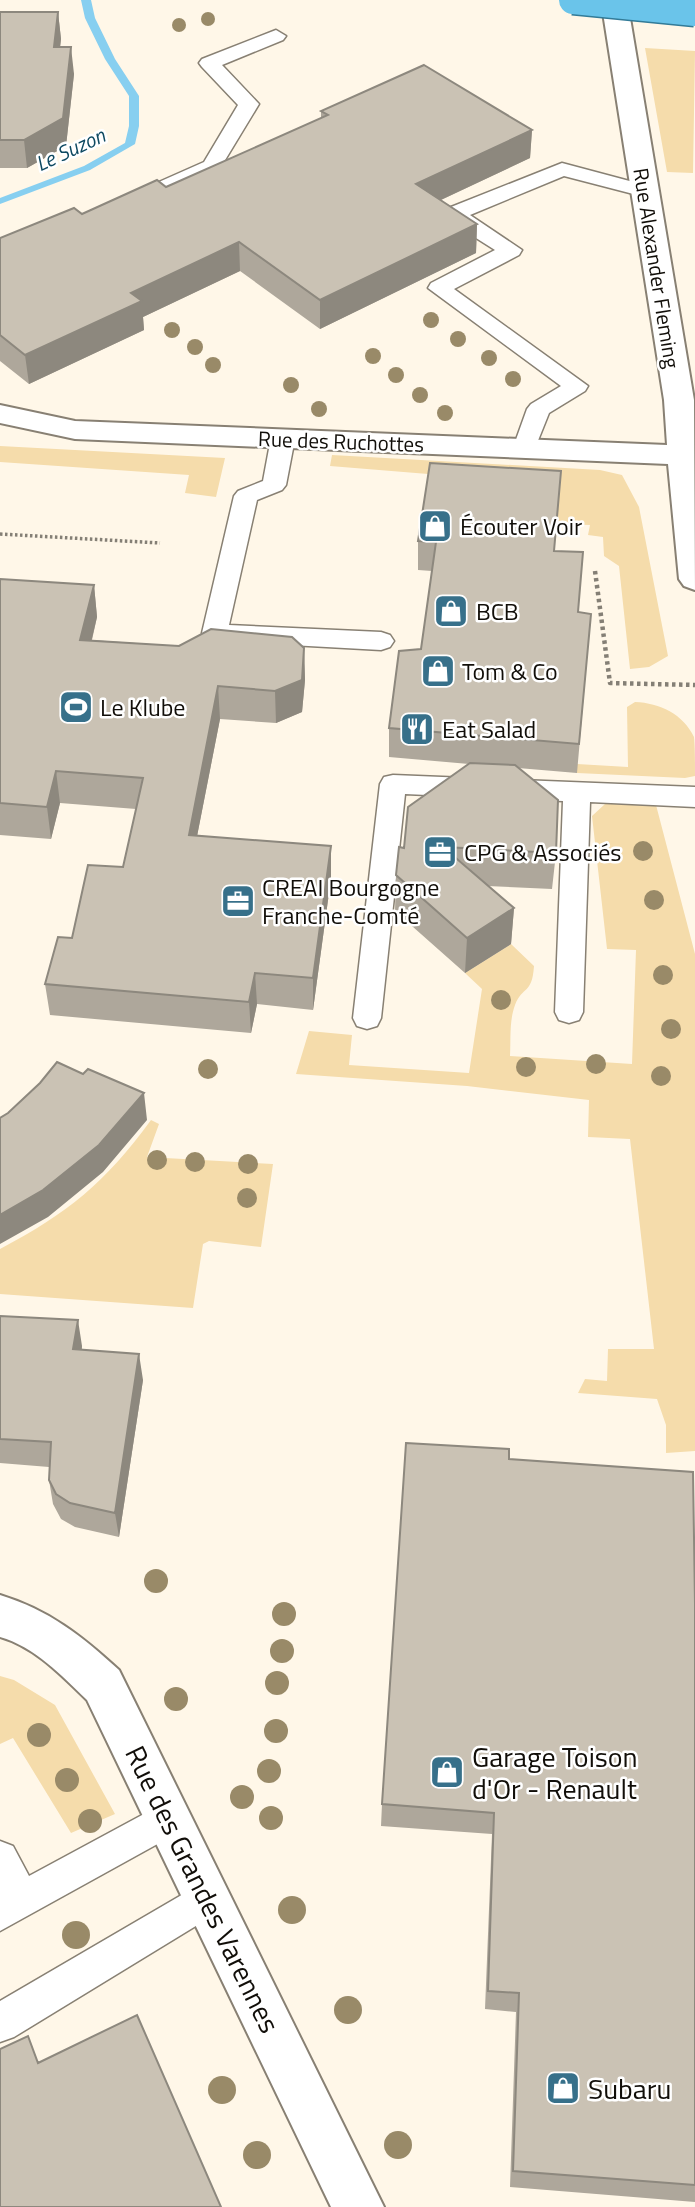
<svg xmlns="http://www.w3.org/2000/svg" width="695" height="2207" font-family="'Titillium Web',sans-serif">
  <rect width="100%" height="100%" fill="#fff7e8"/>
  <!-- green -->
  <path fill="#f5dcab" d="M645,48L695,51L693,173L667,172Z
    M0,446L225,458L216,497L185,493L189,475L0,462Z
    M332,455L600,470L622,475L639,507L668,656L649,667L630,669L619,566L604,556L603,537L588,535L590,525L557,524L426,492L428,474L330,466Z
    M635,702C660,703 683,714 694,737C695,747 695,765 695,776L685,778L577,773V764L628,767L627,707Z
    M615,803L656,805L695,954V1451L666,1453V1425L657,1399L578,1393L585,1379L607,1381L608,1349H654L630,1139L588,1137L589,1100L467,1086L296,1074L309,1031L352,1035L349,1065L469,1073L482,989L465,973L511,944L534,966C532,995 523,985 515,1005C509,1021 511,1040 510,1056L632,1064L636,950L607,949L592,816L605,804Z
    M151,1120L159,1124L147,1157L273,1164L261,1247L209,1241L203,1244L193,1308L0,1294V1249C68,1213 105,1183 151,1120Z
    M0,1676L14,1680L55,1705L115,1814L71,1833L13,1738L0,1744Z"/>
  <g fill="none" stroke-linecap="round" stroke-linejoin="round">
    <!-- stream -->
    <path fill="#87cff0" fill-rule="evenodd" d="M81,0H91L95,18L115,59L139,96V126L135,144L90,170L0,204V198L84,166L125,143L129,126V96L105,59L85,18Z"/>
    <!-- service casing -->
    <g stroke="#888073" stroke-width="3">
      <path id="service" d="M276,30L286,36L283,40L222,65L259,104L219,170L141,207H125L122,202L125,197L204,162L238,105L202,67L199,63L202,59Z
        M562,163L652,187L656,191L652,195L645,197L564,176L470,215L522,250L519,255L454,289L588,386L585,391L549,413L533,453L525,455L517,453L513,448L527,409L531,404L561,386L428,288L431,283L495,250L446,219L443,214L446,209Z
        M283,431L291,433L295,438L286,485L282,490L257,500L229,625L381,632L390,635L394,641L390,647L381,650L215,641L206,639L202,633L234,496L238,491L263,481L271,438L275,433Z
        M393,775L695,787V807L590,802L583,1012L579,1020L569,1023L559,1020L555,1012L563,801L405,794L381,1018L377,1026L367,1029L357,1026L353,1018L380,784L384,777Z
        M168,1801L181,1807L186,1819L181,1831L0,1931V1841L13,1846L29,1876Z
        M209,1879L222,1884L228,1897L222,1910L14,2037L0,2042V2001Z"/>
    </g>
    <!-- minor casing -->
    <g stroke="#888073" stroke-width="4">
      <path id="minor" d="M601,0H627L694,400L695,590L684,586L679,579L668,464L75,439L0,423V405L75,421L667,445L664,400Z
        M0,1595C49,1610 82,1636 119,1670L384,2207H331L87,1700C61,1675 35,1647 0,1637Z"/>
    </g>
    <!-- path-far1 -->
    <path stroke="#847f75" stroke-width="3.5" stroke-dasharray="2.5 2.5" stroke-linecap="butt" d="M0,534L160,543"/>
    <!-- path -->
    <path stroke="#847f75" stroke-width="4.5" stroke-dasharray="3.5 3.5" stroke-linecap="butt" d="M595,571L610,683L695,685"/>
    <!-- service -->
    <use href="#service" fill="#fff" fill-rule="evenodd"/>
    <!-- minor -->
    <use href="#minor" fill="#fff" fill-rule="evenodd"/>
    <!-- trunk-bridge casing -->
    <g stroke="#327b98" stroke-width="31" stroke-linecap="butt">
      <path id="trunk-bridge" d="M573,0L695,12"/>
    </g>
    <!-- trunk-bridge -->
    <use href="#trunk-bridge" stroke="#6ac4ea" stroke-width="28"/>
  </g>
  <!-- trees -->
  <g fill="#998a68">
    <circle cx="208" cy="19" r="7"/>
    <circle cx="179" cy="25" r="7"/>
    <circle cx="431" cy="320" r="8"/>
    <circle cx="172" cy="330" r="8"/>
    <circle cx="458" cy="339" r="8"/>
    <circle cx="195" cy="347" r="8"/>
    <circle cx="373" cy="356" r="8"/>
    <circle cx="489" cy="358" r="8"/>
    <circle cx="213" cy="365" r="8"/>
    <circle cx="396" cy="375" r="8"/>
    <circle cx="513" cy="379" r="8"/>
    <circle cx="291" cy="385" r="8"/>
    <circle cx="420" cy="395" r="8"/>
    <circle cx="319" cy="409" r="8"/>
    <circle cx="445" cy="413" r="8"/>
    <circle cx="643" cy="851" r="10"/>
    <circle cx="654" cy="900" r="10"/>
    <circle cx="663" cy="975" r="10"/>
    <circle cx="501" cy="1000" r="10"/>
    <circle cx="671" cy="1029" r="10"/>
    <circle cx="596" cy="1064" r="10"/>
    <circle cx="526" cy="1067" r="10"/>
    <circle cx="208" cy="1069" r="10"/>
    <circle cx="661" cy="1076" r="10"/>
    <circle cx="157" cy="1160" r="10"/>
    <circle cx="195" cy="1162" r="10"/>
    <circle cx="248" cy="1164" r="10"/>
    <circle cx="247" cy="1198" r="10"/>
    <circle cx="156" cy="1581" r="12"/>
    <circle cx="284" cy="1614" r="12"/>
    <circle cx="282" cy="1651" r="12"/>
    <circle cx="277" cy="1683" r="12"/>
    <circle cx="176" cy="1699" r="12"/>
    <circle cx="276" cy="1731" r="12"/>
    <circle cx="39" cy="1735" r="12"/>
    <circle cx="269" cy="1771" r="12"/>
    <circle cx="67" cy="1780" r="12"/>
    <circle cx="242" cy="1797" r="12"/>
    <circle cx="271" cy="1818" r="12"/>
    <circle cx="90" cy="1821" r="12"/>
    <circle cx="292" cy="1910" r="14"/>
    <circle cx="76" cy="1935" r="14"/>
    <circle cx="348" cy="2010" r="14"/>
    <circle cx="222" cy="2090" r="14"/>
    <circle cx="398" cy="2145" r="14"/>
    <circle cx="257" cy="2155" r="14"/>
  </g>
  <!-- wall -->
  <path fill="#aea79b" d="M0,12H58L61,39L60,47L74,74L66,146L27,168H0Z
    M321,111L532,130L530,158L441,200L477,224L476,253L320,329L240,271L143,317L144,330L29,384L0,361V238L82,214L166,187L321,118Z
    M430,463L554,551L578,612L591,614L577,773L518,768L556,853L552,889L487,886L514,908L511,944L465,973L395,911L396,875L404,848L469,764L389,757V728L421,649L432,571L418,570V541Z
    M0,579L94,585L97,617L92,640L179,646L304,648L305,680L302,712L276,723L220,719L197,836L331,846V878L313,1010L257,1004L251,1033L50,1015L45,984L72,938L123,867L136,809L60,803L51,839L0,835Z
    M0,1316L82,1346V1350L143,1380L119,1537L75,1527L61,1519L53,1504L49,1480V1467L0,1463Z
    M509,1459L695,1603V2202L510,2187L516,2012L485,2009L492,1834L381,1826L382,1804Z"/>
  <!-- shaded-wall -->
  <path fill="#8d887e" d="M58,12L61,39L57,74L54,47Z
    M71,47L74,74L66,146L27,168L24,140Z
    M532,130L530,158L415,212L416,184Z
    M477,224L476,253L320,329V300Z
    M239,242L240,271L143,317L144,330L29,384L25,355L131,293Z
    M94,585L97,617L84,672L80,640Z
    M304,648L305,680L302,712L276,723L275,691Z
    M218,686L220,719L191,867L189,835Z
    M56,771L60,803L51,839L47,807Z
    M331,846V878L313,1010V978Z
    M514,908L511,944L465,973L467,938Z
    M255,973L257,1004L251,1033L249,1002Z
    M144,1093L147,1120L103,1172L48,1217L0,1244V1215Z
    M78,1320L82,1346L77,1375L73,1349Z
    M139,1354L143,1380L119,1537L115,1513Z"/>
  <!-- building -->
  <path fill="#cac2b4" stroke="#8d887e" stroke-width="2" d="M0,12H58L54,47H71L63,118L24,140H0Z
    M424,65L532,130L416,184L477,224L320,300L239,242L131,293L142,301L25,355L0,335V238L74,208L82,214L157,180L166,187L328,115L321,111Z
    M430,463L561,471L554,551L583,552L578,612L591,614L579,744L389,728L399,651L421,649L436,542L418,541Z
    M0,579L94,585L80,640L179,646L211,629L292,637L304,648L302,680L275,691L218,686L189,835L331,846L313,978L255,973L249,1002L45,984L58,937L72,938L88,865L123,867L143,778L56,771L47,807L0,803Z
    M470,763L515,765L558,800L556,853L443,847L514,908L467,938L396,875L399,847L404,848L408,807Z
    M57,1062L83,1074L88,1069L144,1093L99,1145L43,1190L0,1215V1118L8,1113L40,1083Z
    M0,1316L78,1320L73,1349L139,1354L115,1513L70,1503L56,1494L49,1480L51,1442L0,1439Z
    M406,1443L509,1449V1459L693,1472L695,1603V2185L513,2171L519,1993L488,1991L494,1813L382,1804Z
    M137,2015L221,2207H0V2049L28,2036L38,2063Z"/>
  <!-- icons -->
  <defs>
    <g id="shop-square" transform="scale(1.75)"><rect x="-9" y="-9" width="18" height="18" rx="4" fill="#37708a" stroke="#fff"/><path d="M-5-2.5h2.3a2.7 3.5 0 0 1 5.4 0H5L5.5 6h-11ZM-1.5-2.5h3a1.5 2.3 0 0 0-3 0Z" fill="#fff"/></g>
    <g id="stadium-square" transform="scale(1.75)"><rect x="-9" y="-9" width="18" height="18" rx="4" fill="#37708a" stroke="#fff"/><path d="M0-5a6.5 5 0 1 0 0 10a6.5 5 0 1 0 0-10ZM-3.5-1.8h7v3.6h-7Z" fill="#fff"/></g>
    <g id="restaurant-square" transform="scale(1.75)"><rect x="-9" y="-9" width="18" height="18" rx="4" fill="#37708a" stroke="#fff"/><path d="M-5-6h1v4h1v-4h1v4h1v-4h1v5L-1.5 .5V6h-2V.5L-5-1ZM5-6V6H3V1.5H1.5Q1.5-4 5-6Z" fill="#fff"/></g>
    <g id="office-square" transform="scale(1.75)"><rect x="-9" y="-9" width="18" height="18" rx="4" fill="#37708a" stroke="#fff"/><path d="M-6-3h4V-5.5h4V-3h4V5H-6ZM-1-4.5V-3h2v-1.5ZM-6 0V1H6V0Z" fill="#fff"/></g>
  </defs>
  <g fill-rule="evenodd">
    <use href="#shop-square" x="435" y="526"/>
    <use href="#shop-square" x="451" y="611"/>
    <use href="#shop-square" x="438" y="671"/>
    <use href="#stadium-square" x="76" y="707"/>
    <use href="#restaurant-square" x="417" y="729"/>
    <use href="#office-square" x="440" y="852"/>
    <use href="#office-square" x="238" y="901"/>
    <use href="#shop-square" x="447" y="1772"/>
    <use href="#shop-square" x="563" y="2088"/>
  </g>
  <g text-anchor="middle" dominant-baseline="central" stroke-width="5" stroke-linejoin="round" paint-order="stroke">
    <!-- far-water labels -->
    <g font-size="21" font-style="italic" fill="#0e4961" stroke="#fff">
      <text transform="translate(70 149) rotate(-25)">Le Suzon</text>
    </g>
    <!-- far-street labels -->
    <g font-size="21" fill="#110e09" stroke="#fff">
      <text transform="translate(657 268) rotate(81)">Rue Alexander Fleming</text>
      <text transform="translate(341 441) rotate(2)">Rue des Ruchottes</text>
    </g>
    <!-- poi labels -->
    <g font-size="24" fill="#110e09" stroke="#fff" text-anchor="start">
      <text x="460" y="526">Écouter Voir</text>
      <text x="476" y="611">BCB</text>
      <text x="462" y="671">Tom &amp; Co</text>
      <text x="100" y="707">Le Klube</text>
      <text x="442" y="729">Eat Salad</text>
      <text x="464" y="852">CPG &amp; Associés</text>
      <text x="262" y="887">CREAI Bourgogne<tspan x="262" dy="28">Franche-Comté</tspan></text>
    </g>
    <!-- near-poi labels -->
    <g font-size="28" fill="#110e09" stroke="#fff" text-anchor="start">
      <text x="472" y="1756">Garage Toison<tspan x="472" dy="32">d'Or - Renault</tspan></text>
      <text x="588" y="2088">Subaru</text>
    </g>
    <!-- near-street labels -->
    <g font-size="28" fill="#110e09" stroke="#fff">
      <text transform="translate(203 1889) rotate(64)">Rue des Grandes Varennes</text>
    </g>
  </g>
</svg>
